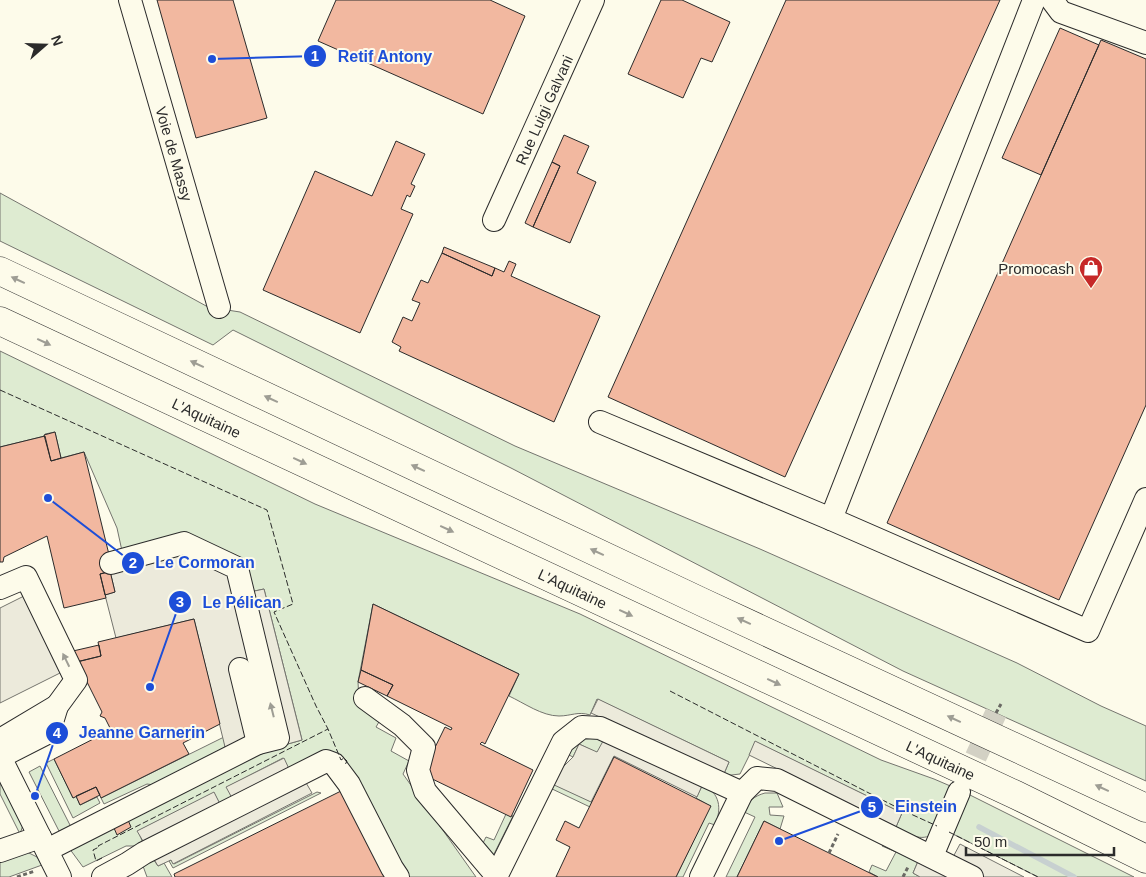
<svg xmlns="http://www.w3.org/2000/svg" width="1146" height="877" font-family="Helvetica,sans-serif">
  <rect width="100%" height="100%" fill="#fdfbea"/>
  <!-- green -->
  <path fill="#deebd1" stroke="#74746e" d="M0,193L208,307L240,312L515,446L760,549L1017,663L1101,706L1146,726V781L903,671L511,468L233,330L213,345L0,241Z
    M0,351L315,504L580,614L881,760L934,779L955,788L931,835C919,842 906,832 896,827L902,813L756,742L740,774L723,776L729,762L597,699L590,715C578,711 571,716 559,716C542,716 524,703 509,696L519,674L373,604L358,682L359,701L383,715L376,727L396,738L391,751L409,761L403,774L476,877H405L344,763L347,761L344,758L289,769L283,758L227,787L232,798L220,804L214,793L138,831L143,843L136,846H126L83,867L69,848L253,757L277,747L302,740L264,589L250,592L122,551L117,528L84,452L61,458L55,432L45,434V436L0,447Z
    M606,736L614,756L612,760L579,744L573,757L569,755V751L575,738Z
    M224,737L225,747L154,785L147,784L104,804L101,798Z
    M54,759L73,798L76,796L80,805L97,797L100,803L73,818L46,763Z
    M40,766L71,827L59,831L29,772Z
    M550,782L592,802L590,807L548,787Z
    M2,784L23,825L20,834L0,794V785Z
    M703,784C720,794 722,808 715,825L709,823L683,877H676L710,806L696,798Z
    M317,792L321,793L173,868L169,861L171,860L174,864Z
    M765,793H777L783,807H769L770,815L784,816L780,829L764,821L737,877H726L755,817L742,811C749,801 754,796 765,793Z
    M966,793L1134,877H1038L949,832Z
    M506,814L513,816L493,856L482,845L486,837L494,840Z
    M884,844L919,859L913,873L920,877H878L869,872L872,865L886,871L896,852L882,846Z
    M27,852L37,857L42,865L9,877H0V857Z
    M153,859L158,866L164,863L172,877H147L143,866Z"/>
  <!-- parking -->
  <path fill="#eceadb" stroke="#74746e" d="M189,535L250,592L264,589L302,740L277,747H225L194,619L116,638L105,595L115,592L110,571Z
    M28,594L66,670L0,703V608Z
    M598,699L729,762L723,776L709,770L697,797L614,756L591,802L552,784L559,771L573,757L579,744L597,752L613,723L591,713Z
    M755,741L902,813L896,827L749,755Z
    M284,758L290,771L305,781L312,793L173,864L171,860L158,866L137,831L214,792L220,804L232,798L226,787Z
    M960,844L1024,877H920L913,873L919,859L945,872Z"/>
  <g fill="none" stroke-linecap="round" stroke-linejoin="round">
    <!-- stream -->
    <path stroke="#c7d0d0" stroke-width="5.5" d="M979,827L1074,877"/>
  </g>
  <!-- building -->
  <path fill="#f2b8a0" stroke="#2b2b2b" d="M157,0H233L267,118L196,138Z
    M336,0H490L525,16L483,114L318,41Z
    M661,0H682L730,22L712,62L701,58L683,98L628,74Z
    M786,0H1000L785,477L608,397Z
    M1060,28L1099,45L1041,175L1002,158Z
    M1101,40L1146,59V405L1059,600L887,523Z
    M564,135L589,146L577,173L596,182L570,243L533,227L560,166L552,162Z
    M396,141L425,154L411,184L415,186L410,197L407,195L401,209L413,214L360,333L263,290L315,171L372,196Z
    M552,162L560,166L533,227L525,223Z
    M444,247L495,268L492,276L442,253Z
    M442,253L492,276L495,268L504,272L509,261L516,264L511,276L600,316L554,422L399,351L401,347L392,342L403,317L412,321L420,303L412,300L421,280L428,283Z
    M55,432L61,458L51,461L44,435Z
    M45,436L51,461L84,452L113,571L100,574L106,598L64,608L47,536L4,557L3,562H0V447Z
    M110,571L115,592L105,595L100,574Z
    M373,604L519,674L485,744L482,742L480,744L533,770L511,817L422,774L445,727L451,730L452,728L387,696L393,685L361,670Z
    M194,619L220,724L183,743L189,754L101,798L96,787L73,798L54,759L111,730L105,718L100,716L102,712L77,662L101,656L98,642Z
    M99,645L101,656L76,662L73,651Z
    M361,670L393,685L387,696L358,682Z
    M614,757L711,806L676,877H556L570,847L556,840L565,821L579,828Z
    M96,787L100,795L80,805L76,796Z
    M343,790L386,877H175L174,874Z
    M128,820L131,827L117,835L114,828Z
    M764,821L829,853L878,877H737Z"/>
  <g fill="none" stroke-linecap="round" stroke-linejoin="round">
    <!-- minor-tunnel -->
    <path stroke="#d3d1c4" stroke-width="22" stroke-dasharray="22 11" stroke-linecap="butt" d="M962,787L996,713"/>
    <!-- minor casing -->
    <g stroke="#2b2b2b" stroke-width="24">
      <g id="minor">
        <path id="s1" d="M130,0L219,307"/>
        <path d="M1052,0L1061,12L1146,43"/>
        <path id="s2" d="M494,220L593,0"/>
        <path d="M600,422L831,519L1088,631L1146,499"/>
        <path d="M831,519L1034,0"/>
        <path d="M0,588L26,577L76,680L57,706L49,732L0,757"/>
        <path d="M240,669L258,743"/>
        <path d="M365,698L402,725L424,747L418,770L425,791L496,875"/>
        <path d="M0,740L57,706"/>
        <path d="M0,757L60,877"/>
        <path d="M47,850L258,743L278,738L237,568L184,543L111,563"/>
        <path d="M0,851L40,837"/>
        <path d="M932,856L959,792"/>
        <path d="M103,877L127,864L144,853L326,761L334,764L349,784L392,868L398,877"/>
        <path d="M496,877L563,742L582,727L600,728L742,793"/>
        <path d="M701,877L742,793L757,778L777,780L972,877"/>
      </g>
    </g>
    <!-- highway casing -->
    <g stroke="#2b2b2b" stroke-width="29">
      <g id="highway">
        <path d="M0,271L704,603L1146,808"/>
        <path id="s3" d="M0,321L1016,795L1146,859"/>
      </g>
    </g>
    <!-- path -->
    <path stroke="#6a6964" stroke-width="3" stroke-dasharray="4 2.5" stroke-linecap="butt" d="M996,713L1001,704
      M829,853L838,834
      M17,877L35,871
      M903,877L908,867"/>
    <!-- minor -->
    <use href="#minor" stroke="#fdfbea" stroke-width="22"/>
    <!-- highway -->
    <use href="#highway" stroke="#fdfbea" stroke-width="28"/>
    <!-- fence -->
    <path stroke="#2b2b2b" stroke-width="1" stroke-dasharray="6 2.5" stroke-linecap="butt" d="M0,390L267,510L293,604L274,612L316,706L328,729
      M670,691L902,810L937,826
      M949,832L1038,877
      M102,858L96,861L93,850L99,847L98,846L328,729L341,760L344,758L347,761L345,765"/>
  </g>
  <!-- one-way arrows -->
  <defs><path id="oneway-solid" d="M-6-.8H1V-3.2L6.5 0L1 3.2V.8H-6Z" transform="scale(1.25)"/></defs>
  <g fill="#9e9d94">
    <use href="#oneway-solid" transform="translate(18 280) rotate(-155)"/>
    <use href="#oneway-solid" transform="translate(44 342) rotate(25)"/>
    <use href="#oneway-solid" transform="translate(197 364) rotate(-155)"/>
    <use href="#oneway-solid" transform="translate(271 399) rotate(-155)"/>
    <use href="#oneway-solid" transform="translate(300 461) rotate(25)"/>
    <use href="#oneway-solid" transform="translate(418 468) rotate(-155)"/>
    <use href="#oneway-solid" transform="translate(447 529) rotate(25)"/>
    <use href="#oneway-solid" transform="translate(597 552) rotate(-155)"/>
    <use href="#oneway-solid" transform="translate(626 613) rotate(25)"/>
    <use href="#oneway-solid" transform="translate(744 621) rotate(-155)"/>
    <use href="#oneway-solid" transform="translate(66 660) rotate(-116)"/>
    <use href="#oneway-solid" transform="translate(774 682) rotate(25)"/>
    <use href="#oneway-solid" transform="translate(272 710) rotate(-104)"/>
    <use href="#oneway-solid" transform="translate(954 719) rotate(-155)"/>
    <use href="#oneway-solid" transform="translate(1102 788) rotate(-155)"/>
  </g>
  <!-- icons -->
  <defs>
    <g id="shop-pin" transform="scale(1.25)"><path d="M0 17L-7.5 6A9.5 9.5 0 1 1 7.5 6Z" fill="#c62828" stroke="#fdfbea"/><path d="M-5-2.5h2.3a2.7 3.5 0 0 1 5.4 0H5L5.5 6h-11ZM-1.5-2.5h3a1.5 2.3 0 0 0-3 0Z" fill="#fff"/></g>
  </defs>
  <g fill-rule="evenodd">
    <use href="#shop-pin" x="1091" y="268"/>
  </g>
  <g text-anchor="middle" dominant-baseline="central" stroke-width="4" stroke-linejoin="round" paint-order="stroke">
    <!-- street labels -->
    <g font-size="15" fill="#2b2b2b" stroke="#fdfbea">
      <text stroke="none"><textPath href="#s2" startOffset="121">Rue Luigi Galvani</textPath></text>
      <text stroke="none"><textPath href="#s1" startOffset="160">Voie de Massy</textPath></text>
      <text stroke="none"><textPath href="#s3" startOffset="228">L'Aquitaine</textPath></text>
      <text stroke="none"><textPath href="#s3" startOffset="632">L'Aquitaine</textPath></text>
      <text stroke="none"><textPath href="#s3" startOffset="1038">L'Aquitaine</textPath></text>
    </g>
    <!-- poi labels -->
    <g font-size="15" fill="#2b2b2b" stroke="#fdfbea" text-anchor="end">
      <text x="1074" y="268">Promocash</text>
    </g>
  </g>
  <!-- callouts -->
  <path fill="none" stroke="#1d4ed8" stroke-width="2" d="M212 59L315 56M48 498L133 563M150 687L180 602M35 796L57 733M779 841L872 807"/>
  <g fill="#1d4ed8" stroke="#fdfbea" stroke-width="2">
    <circle cx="212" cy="59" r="5"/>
    <circle cx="48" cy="498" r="5"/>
    <circle cx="150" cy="687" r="5"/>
    <circle cx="35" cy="796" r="5"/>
    <circle cx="779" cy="841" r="5"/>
    <circle cx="315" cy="56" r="12"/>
    <circle cx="133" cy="563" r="12"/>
    <circle cx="180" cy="602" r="12"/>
    <circle cx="57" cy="733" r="12"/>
    <circle cx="872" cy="807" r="12"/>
  </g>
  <g font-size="15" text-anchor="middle" font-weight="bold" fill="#fff">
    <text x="315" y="61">1</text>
    <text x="133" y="568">2</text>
    <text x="180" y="607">3</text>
    <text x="57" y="738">4</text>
    <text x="872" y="812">5</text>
  </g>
  <g font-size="16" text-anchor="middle" font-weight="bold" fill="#1d4ed8" stroke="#fdfbea" stroke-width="4" stroke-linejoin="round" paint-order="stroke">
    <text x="385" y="62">Retif Antony</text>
    <text x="205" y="568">Le Cormoran</text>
    <text x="242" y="608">Le Pélican</text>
    <text x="142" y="738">Jeanne Garnerin</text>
    <text x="926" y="812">Einstein</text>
  </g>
  <!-- north arrow -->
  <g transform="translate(45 45) rotate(70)" stroke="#fdfbea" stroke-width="4" paint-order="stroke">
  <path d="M0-4L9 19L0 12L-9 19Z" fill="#2b2b2b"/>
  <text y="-8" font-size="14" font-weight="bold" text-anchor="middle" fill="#2b2b2b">N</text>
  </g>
  <!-- scale -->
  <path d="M966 847v8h148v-8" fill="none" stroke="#2b2b2b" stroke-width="2.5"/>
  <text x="974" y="847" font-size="15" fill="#2b2b2b" stroke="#fdfbea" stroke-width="4" paint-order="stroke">50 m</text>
</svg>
